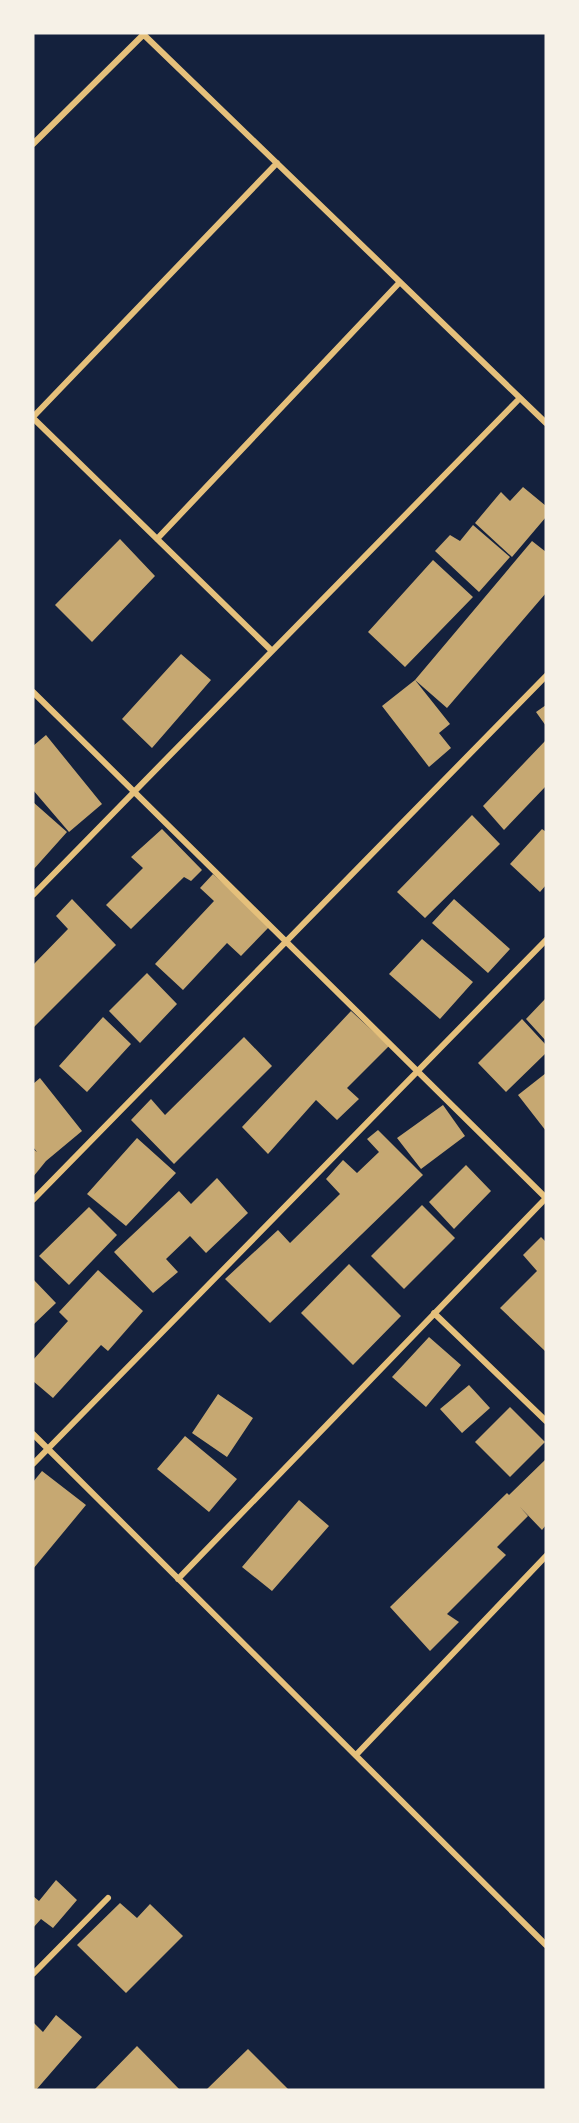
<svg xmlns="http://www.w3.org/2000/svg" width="579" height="2123" font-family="'Titillium Web',sans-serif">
  <rect width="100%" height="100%" fill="#14213d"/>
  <!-- building -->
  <path fill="#c6a872" d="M523,487L546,506V517L512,557L475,523L501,492L510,501Z
    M473,525L510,557L479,592L435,551L450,535L460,541Z
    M120,539L155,576L92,642L55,605Z
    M532,541L546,552V593L447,708L415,680Z
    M433,560L473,597L405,667L368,632Z
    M181,654L211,680L152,748L122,719Z
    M415,680L450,724L439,733L451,748L429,767L382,706Z
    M546,705V726L536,712Z
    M46,735L102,804L69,832L33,790V746Z
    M546,740V786L504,830L483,806Z
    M33,802L67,832L33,870Z
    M472,815L500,844L425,918L397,892Z
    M162,829L202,870L191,881L184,877L131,929L106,905L143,868L131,857Z
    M542,829L546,832V885L540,892L510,864Z
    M213,874L270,926L241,956L227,943L183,990L155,964L214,901L200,888Z
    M72,899L116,945L33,1028V965L68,929L56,916Z
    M454,899L510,949L488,973L432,923Z
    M422,939L473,982L440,1019L389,974Z
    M147,973L177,1004L140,1043L109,1011Z
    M546,998V1041L526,1019Z
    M351,1011L389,1046L347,1088L359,1099L337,1120L316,1100L268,1154L242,1127Z
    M103,1017L131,1044L87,1092L59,1066Z
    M522,1019L546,1045V1053L506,1092L478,1063Z
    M244,1037L272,1066L174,1164L131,1120L151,1099L165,1115Z
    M546,1073V1131L518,1095Z
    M40,1078L82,1131L46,1161L33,1177V1149L37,1152L33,1147V1084Z
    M443,1105L465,1136L421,1169L397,1138Z
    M378,1130L423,1175L270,1323L225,1279L278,1230L290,1243L340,1194L326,1179L343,1160L357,1173L379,1152L367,1139Z
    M137,1138L176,1173L126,1226L87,1194Z
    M466,1165L491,1191L454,1229L429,1202Z
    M217,1178L248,1213L206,1253L190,1236L166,1259L178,1272L153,1293L114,1252L179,1191L191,1204Z
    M422,1205L455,1238L404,1289L371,1256Z
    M89,1207L117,1235L69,1285L39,1256Z
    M541,1237L546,1242L545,1351L500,1308L537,1271L523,1255Z
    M349,1264L401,1316L353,1365L301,1313Z
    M98,1270L143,1311L108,1351L101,1345L53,1398L33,1381V1360L68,1321L59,1312Z
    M33,1279L56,1303L33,1325Z
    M429,1337L461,1365L426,1407L392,1377Z
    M469,1385L490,1408L462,1433L440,1409Z
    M218,1394L253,1418L227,1457L192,1433Z
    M510,1407L545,1442L510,1477L475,1442Z
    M185,1436L237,1479L209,1512L157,1469Z
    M546,1459V1525L542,1530L520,1507L528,1516L497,1547L506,1555L447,1614L459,1622L430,1651L390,1607L507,1493L509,1495Z
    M42,1471L86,1505L33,1569V1482Z
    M299,1500L329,1526L272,1591L242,1567Z
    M56,1880L77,1900L53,1928L41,1919L33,1928V1896L39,1901Z
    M120,1903L137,1918L150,1904L183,1936L126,1993L77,1945Z
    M56,2015L82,2037L36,2090H33V2022L43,2032Z
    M137,2046L180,2090H94Z
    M248,2049L289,2090H206Z"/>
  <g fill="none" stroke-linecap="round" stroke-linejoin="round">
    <!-- minor -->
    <path stroke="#e5c07b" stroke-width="6" d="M142,33L546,423
      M33,144L144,34
      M33,417L277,163
      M33,418L272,651
      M157,539L400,282
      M33,692L546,1198
      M33,895L520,398
      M33,1200L546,676
      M434,1313L546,1421
      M33,1434L546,1945
      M33,1464L546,940
      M178,1579L546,1198
      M356,1755L546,1556
      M33,1974L108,1898"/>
  </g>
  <!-- border -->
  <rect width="579" height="2123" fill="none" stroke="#f6f1e7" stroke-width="69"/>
</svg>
